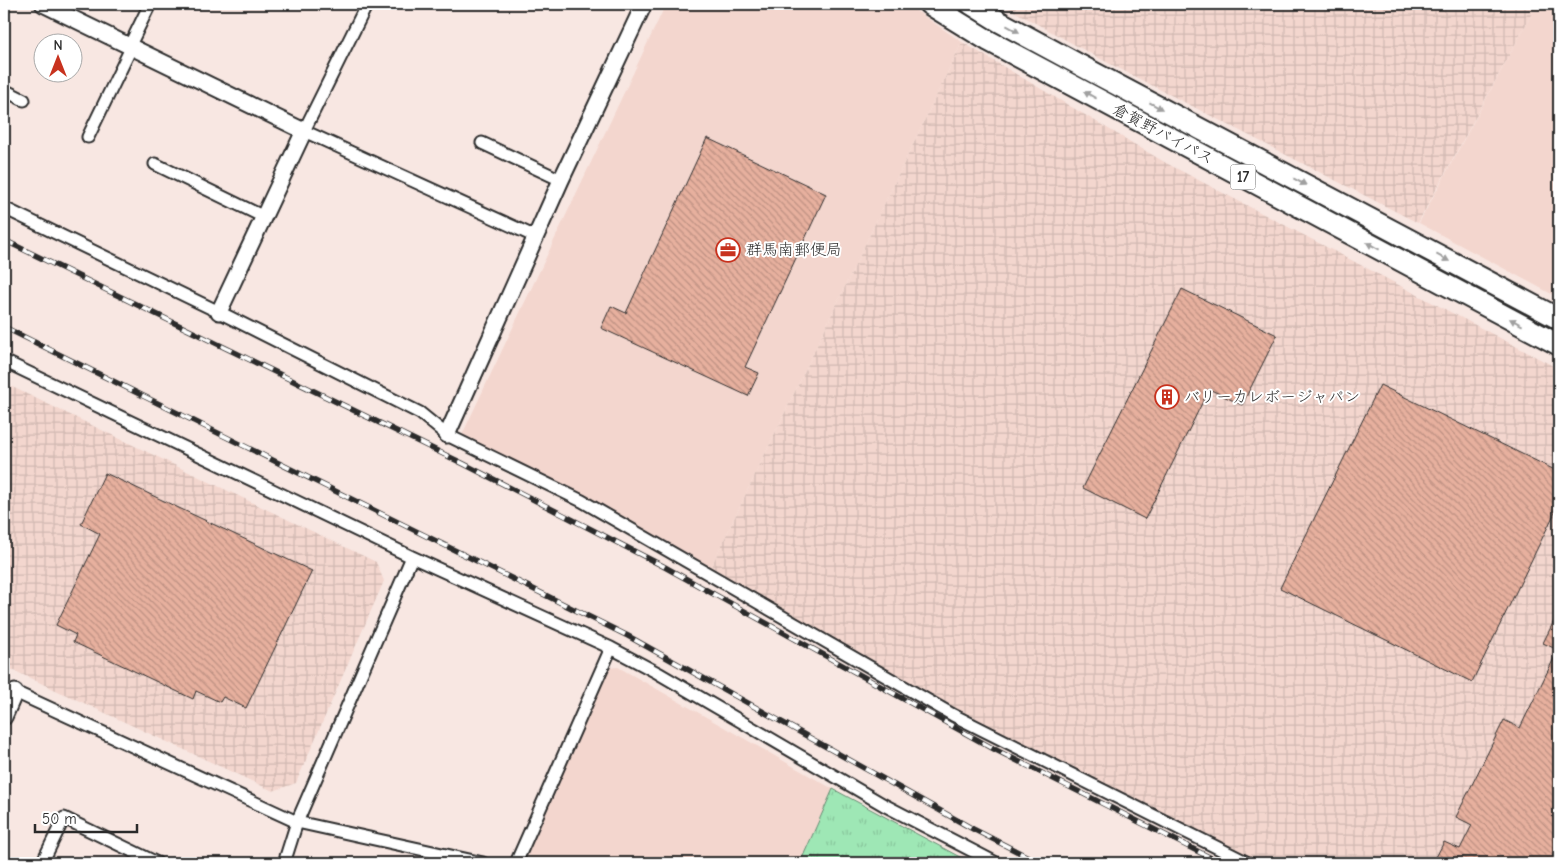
<svg xmlns="http://www.w3.org/2000/svg" width="1563" height="867" font-family="'Comic Neue','Klee One',sans-serif">
  <defs>
    <pattern id="industrial-grid" width="8" height="8" patternUnits="userSpaceOnUse" patternTransform="scale(1.25)"><rect width="8" height="8" fill="#f3d6ce"/><path d="M0 4h8M4 0v8" fill="none" stroke="#d0b8b1"/></pattern>
    <pattern id="grass-tufts" width="24" height="20" patternUnits="userSpaceOnUse" patternTransform="scale(1.25)"><rect width="24" height="20" fill="#9ee7b5"/><path d="M3 7l-1-3M5 7V3M7 7l1-3M15 17l-1-3M17 17v-4M19 17l1-3" fill="none" stroke="#88c69c"/></pattern>
    <pattern id="building-back-hatch" width="6" height="6" patternUnits="userSpaceOnUse" patternTransform="scale(1.25)"><rect width="6" height="6" fill="#e7b09e"/><path d="M-1 5l2 2M0 0l6 6M5-1l2 2" fill="none" stroke="#bb8f81"/></pattern>
  </defs>
  <rect width="100%" height="100%" fill="#f8e7e2"/>
  <filter id="ink" filterUnits="userSpaceOnUse"><feTurbulence type="fractalNoise" baseFrequency=".02" numOctaves="2"/><feDisplacementMap in="SourceGraphic" scale="10" xChannelSelector="R" yChannelSelector="G"/><feConvolveMatrix kernelMatrix="1 2 1 2 8 2 1 2 1" color-interpolation-filters="sRGB"/></filter>
  <g filter="url(#ink)">
    <!-- built -->
    <path fill="#f3d6ce" d="M666,4H906L962,42L711,567L582,494L461,437Z
      M1537,4H1559V298L1419,223Z
      M618,667L833,789L800,863H547L532,861L526,855L608,668Z"/>
    <!-- industrial -->
    <path fill="url(#industrial-grid)" d="M1001,4H1537L1418,223L1095,56Z
      M962,42L1166,163L1559,369V863H1261L1094,783L908,685L711,567Z
      M6,384L376,562L384,581L296,783L273,791L4,666V389Z"/>
    <!-- grass -->
    <path fill="url(#grass-tufts)" stroke="#648970" d="M833,789L971,863H800Z"/>
    <!-- building -->
    <path fill="url(#building-back-hatch)" stroke="#2b2b2b" d="M707,138L826,194L745,367L759,373L748,396L601,328L611,306L626,313Z
      M1182,289L1277,335L1242,405L1209,389L1145,519L1083,488Z
      M1380,385L1559,472V504L1472,682L1280,588Z
      M105,473L312,571L246,708L223,697L220,702L196,691L193,699L73,642L76,635L56,625L100,534L81,524Z
      M1559,611V863H1433L1444,842L1460,849L1472,825L1456,817L1504,720L1520,728L1558,650L1543,643Z"/>
    <g fill="none" stroke-linecap="round" stroke-linejoin="round">
      <!-- minor casing -->
      <g stroke="#2b2b2b" stroke-width="15">
        <path id="minor" d="M367,4L304,131L536,237
          M130,45L150,4
          M4,90L24,100
          M88,137L132,46
          M482,143L561,180
          M155,164L264,217
          M4,208L219,312L420,413L447,435L582,501L953,715L1248,863
          M4,361L412,557L611,648L658,673L884,805L996,863
          M15,692L297,822L483,863
          M42,863L64,818L157,863
          M284,863L297,822L412,557
          M516,863L611,648"/>
      </g>
      <!-- tertiary casing -->
      <g stroke="#2b2b2b" stroke-width="19">
        <path id="tertiary" d="M43,4L304,131L219,312
          M447,435L561,180L644,4
          M4,717L15,692"/>
      </g>
      <!-- trunk casing -->
      <g stroke="#2b2b2b" stroke-width="24">
        <path id="trunk" d="M929,4L989,41L1559,345
          M971,4L1000,22L1089,70L1559,319"/>
      </g>
      <!-- minor -->
      <use href="#minor" stroke="#fff" stroke-width="11"/>
      <!-- tertiary -->
      <use href="#tertiary" stroke="#fff" stroke-width="15"/>
      <!-- trunk -->
      <use href="#trunk" stroke="#fff" stroke-width="20"/>
      <!-- rail casing -->
      <g stroke="#2b2b2b" stroke-width="5.5">
        <path id="rail" d="M4,240L464,464L663,566L994,749L1221,863
          M4,327L628,636L973,829L1040,863"/>
      </g>
      <!-- rail -->
      <use href="#rail" stroke="#fff" stroke-width="4" stroke-dasharray="11" stroke-linecap="butt"/>
    </g>
    <!-- one-way arrows -->
    <defs><path id="oneway-solid" d="M-6-.8H1V-3.2L6.5 0L1 3.2V.8H-6Z" transform="scale(1.25)"/></defs>
    <g fill="#a0a0a0">
      <use href="#oneway-solid" transform="translate(1013 29) rotate(28)"/>
      <use href="#oneway-solid" transform="translate(1090 95) rotate(-152)"/>
      <use href="#oneway-solid" transform="translate(1156 106) rotate(28)"/>
      <use href="#oneway-solid" transform="translate(1300 182) rotate(28)"/>
      <use href="#oneway-solid" transform="translate(1373 246) rotate(-152)"/>
      <use href="#oneway-solid" transform="translate(1443 258) rotate(28)"/>
      <use href="#oneway-solid" transform="translate(1516 322) rotate(-152)"/>
    </g>
  </g>
  <!-- icons -->
  <defs>
    <g id="office-ring" transform="scale(1.25)"><circle r="9.5" fill="#fff" stroke="#c8321e" stroke-width="1.5"/><path d="M-6-3h4V-5.5h4V-3h4V5H-6ZM-1-4.5V-3h2v-1.5ZM-6 0V1H6V0Z" fill="#c8321e"/></g>
    <g id="building-ring" transform="scale(1.25)"><circle r="9.5" fill="#fff" stroke="#c8321e" stroke-width="1.5"/><path d="M-4-6H4V6H1V3H-1V6H-4ZM-2.5-4.3h1.7v1.8h-1.7ZM.8-4.3h1.7v1.8H.8ZM-2.5-1h1.7V.8h-1.7ZM.8-1h1.7V.8H.8Z" fill="#c8321e"/></g>
  </defs>
  <g fill-rule="evenodd">
    <use href="#office-ring" x="728" y="250"/>
    <use href="#building-ring" x="1167" y="397"/>
  </g>
  <g text-anchor="middle" dominant-baseline="central" stroke-width="4" stroke-linejoin="round" paint-order="stroke">
    <!-- shield labels -->
    <rect fill="#fff" stroke="#6b6b6b" stroke-width="1" x="1230.5" y="164.5" width="25" height="25" rx="4"/>
    <g font-size="15" font-weight="bold" fill="#2b2b2b">
      <text x="1243" y="177">17</text>
    </g>
    <!-- street labels -->
    <g font-size="16" fill="#2b2b2b" stroke="#fff">
      <text transform="translate(1163 134) rotate(28)">倉賀野バイパス</text>
    </g>
    <!-- poi labels -->
    <g font-size="16" fill="#2b2b2b" stroke="#fff" text-anchor="start">
      <text x="746" y="250">群馬南郵便局</text>
      <text x="1184" y="397">バリーカレボージャパン</text>
    </g>
  </g>
  <!-- margin -->
  <rect width="1563" height="867" fill="none" stroke="#fff" stroke-width="20"/>
  <rect x="10" y="10" width="1543" height="847" fill="none" stroke="#2b2b2b" stroke-width="2" filter="url(#ink)"/>
  <!-- north arrow -->
  <g transform="translate(58 58)"><circle r="24" fill="#ffffff" stroke="#aaaaaa"/>
  <path d="M0-4L9 19L0 12L-9 19Z" fill="#c8321e"/>
  <text y="-8" font-size="14" font-weight="bold" text-anchor="middle" fill="#2b2b2b">N</text>
  </g>
  <!-- scale -->
  <path d="M35 824v8h102v-8" fill="none" stroke="#2b2b2b" stroke-width="2.5"/>
  <text x="42" y="824" font-size="15" fill="#2b2b2b" stroke="#ffffff" stroke-width="4" paint-order="stroke">50 m</text>
</svg>
